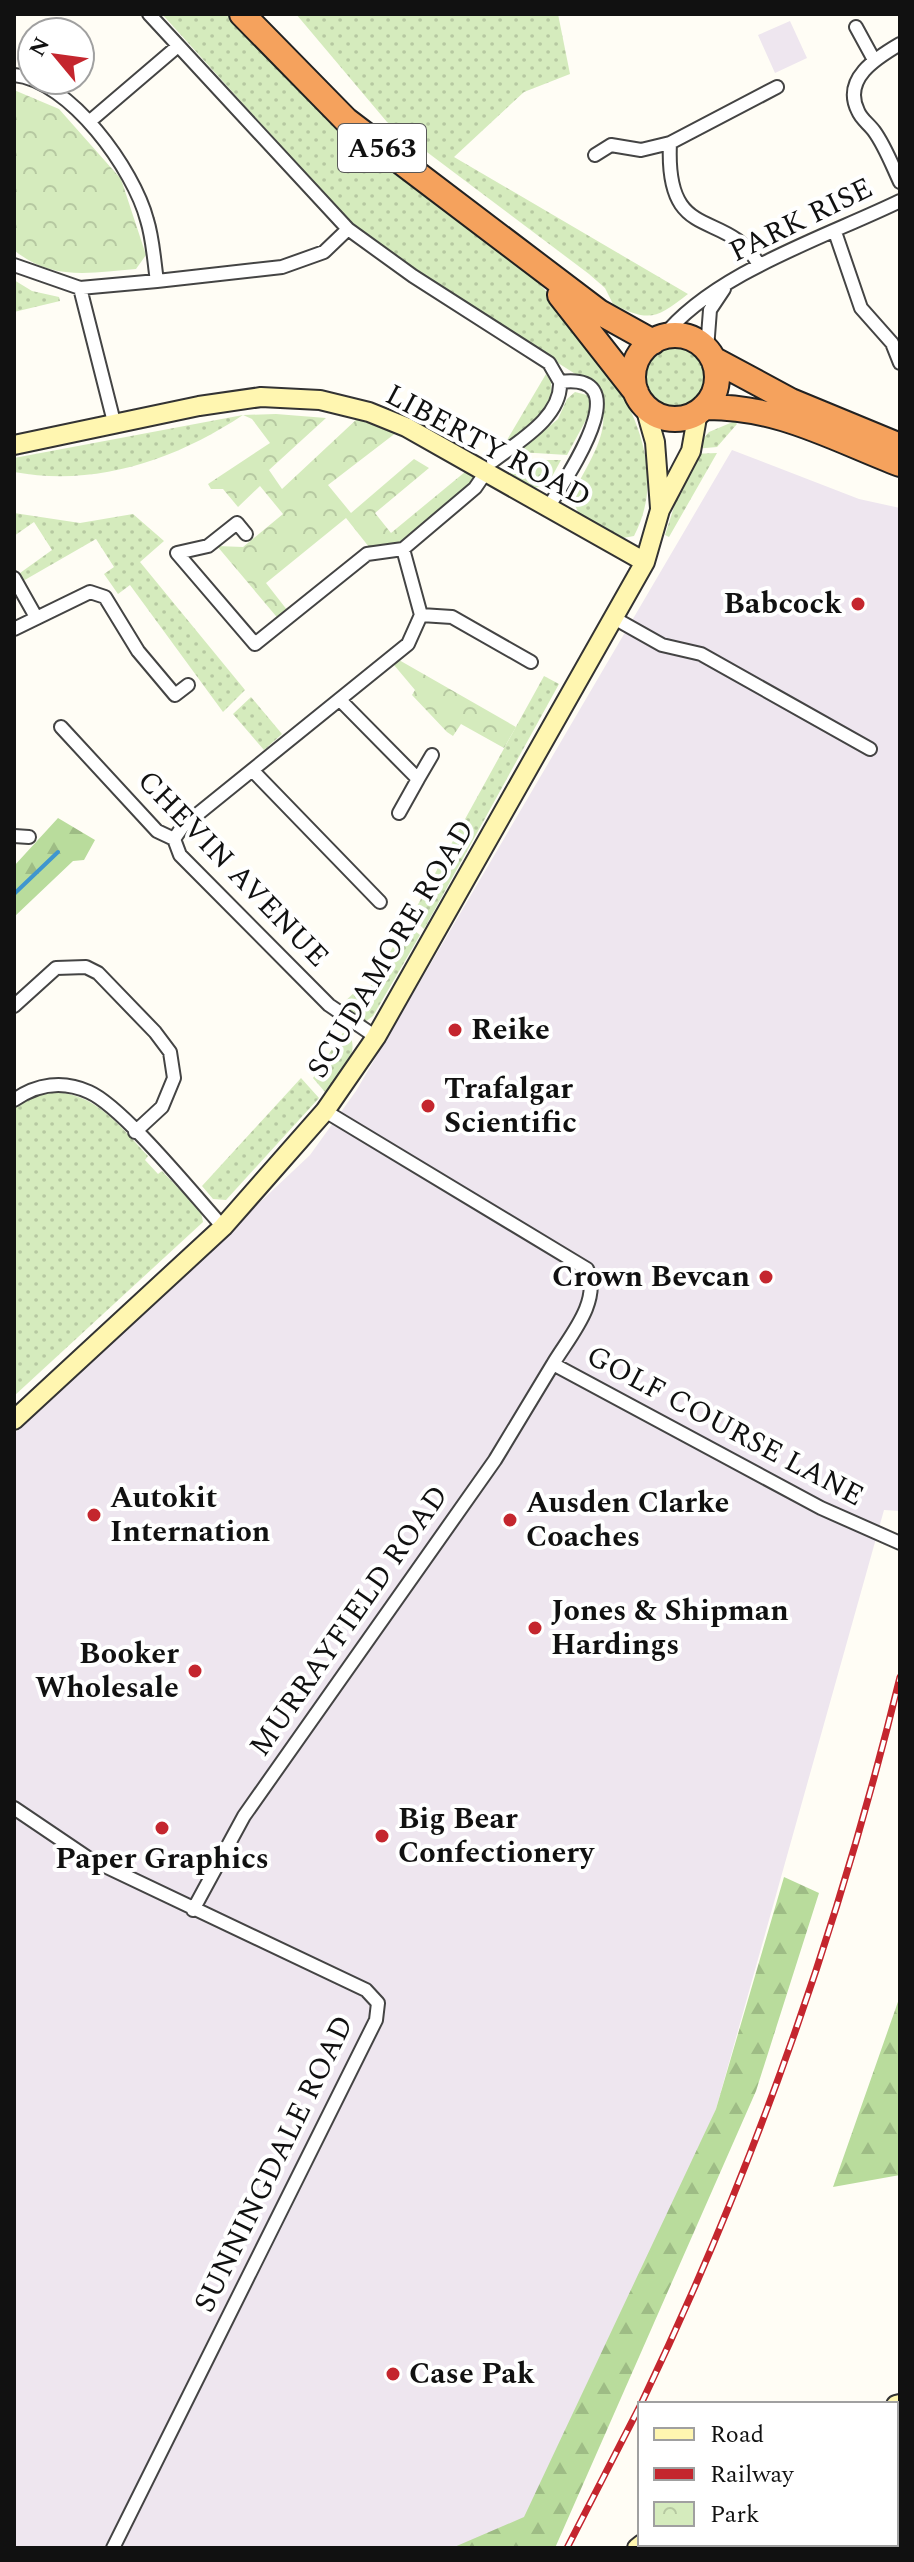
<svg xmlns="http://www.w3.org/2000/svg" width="914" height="2562" font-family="Spectral,serif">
  <defs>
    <pattern id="grass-dots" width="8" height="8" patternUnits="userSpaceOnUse" patternTransform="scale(2)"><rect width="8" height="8" fill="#d5ebbd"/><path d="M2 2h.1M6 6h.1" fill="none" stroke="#b6c8a1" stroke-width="1.8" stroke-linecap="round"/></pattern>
    <pattern id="forest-firs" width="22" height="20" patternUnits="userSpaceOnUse" patternTransform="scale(2)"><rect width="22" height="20" fill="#b9dc9c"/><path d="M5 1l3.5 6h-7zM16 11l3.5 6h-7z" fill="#9ebc85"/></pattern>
    <pattern id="park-crowns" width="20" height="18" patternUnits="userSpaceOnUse" patternTransform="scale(2)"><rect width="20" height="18" fill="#d5ebbd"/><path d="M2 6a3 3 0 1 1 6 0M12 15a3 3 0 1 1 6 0" fill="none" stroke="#b6c8a1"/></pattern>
  </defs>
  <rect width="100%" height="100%" fill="#fffdf5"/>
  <!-- industrial -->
  <path fill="#eee6ef" d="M790,21L807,58L775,73L758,35Z
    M732,450L859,499L900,508V1511L884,1510L716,2109L526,2548H14V1434L310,1155L356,1091Z"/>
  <!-- grass -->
  <path fill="url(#grass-dots)" d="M162,14H235L524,267C585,333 684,441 634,536L623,538L580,516L571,497C590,458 623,419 588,382L470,307L351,223Z
    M296,14H558L570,74L524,92L454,157L688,294C657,318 650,323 613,304L605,288L589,274L387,122Z
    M14,280L32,291L59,297L60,301L14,312Z
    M643 377a33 33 0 1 1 66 0a33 33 0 1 1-66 0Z
    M546,374L551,382L552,402L511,443L507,440Z
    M575,392L587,395L593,407L567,455L519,452L558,419L567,399Z
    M243,415C175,460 96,487 14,472V458Z
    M735,421L737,424L717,447L694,449L709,432Z
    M717,453L669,537L665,535L691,454Z
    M516,460H561L549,482L533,489L510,475L509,467Z
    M14,513L80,523L133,514L164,541L140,562L245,690L223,712L130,585L118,594L104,574L114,567L96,539L23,581L20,573L52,550L34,522L14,536Z
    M544,676L559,684L424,929L411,917Z
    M251,697L282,734L264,750L233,714Z
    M406,924L420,935L373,1016L365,1022L340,1006L357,990L364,998Z
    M346,1028C364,1053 341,1071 325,1092L313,1078Z
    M301,1078L319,1098L226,1200L213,1199L202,1186Z
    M42,1092C92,1088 117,1123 148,1156L145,1160L158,1174L162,1171L201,1212L203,1222L14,1396V1104Z"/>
  <!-- forest -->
  <path fill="url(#forest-firs)" d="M58,818L95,840L84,860L73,861L14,917V866Z
    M784,1877L819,1893L756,2091L555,2548H452L524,2517L716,2109Z
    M900,1996V2175L833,2187Z"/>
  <!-- park -->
  <path fill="url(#park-crowns)" d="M14,90L59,109L121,179L146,255L136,269C90,273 51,281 14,250Z
    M276,414L326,418L269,470L282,489L358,418L397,432L328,485L351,513L414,459L429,468L375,513L391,533L471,467L486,472L403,549L373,552L346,518L266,583L291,615L281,622L217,546L243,547L283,514L260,486L238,507L223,489H211L208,484L270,443L252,419L243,415Z
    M399,660L516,727L504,748L461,724L453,736L447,732L412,695L415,690L394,665Z"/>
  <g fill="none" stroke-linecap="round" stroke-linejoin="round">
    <!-- stream -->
    <path stroke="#3f96cf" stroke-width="4" d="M14,894L58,852"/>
    <!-- street casing -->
    <g stroke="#444" stroke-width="16">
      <path id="street" d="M149,14L348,229L413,276L549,363L560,382C643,371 562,483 548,508
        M856,27L874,60
        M900,44C876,58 842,79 858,111C861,119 869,124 874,131C885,146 892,165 900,182
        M14,75C70,80 134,170 147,220C153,239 154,261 157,281
        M89,122L178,46
        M595,155L611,145L641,150L670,143
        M835,232L861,308L892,343L900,363
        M14,265L80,288L157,281L282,267L324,252L348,229
        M759,265C726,206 665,247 670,143L777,87
        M80,288L115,426
        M662,338C713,273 826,237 900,201
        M707,349L710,310L724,289
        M493,461C519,441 562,417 560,382
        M246,534L237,523L208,546L177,553L255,644L367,554L403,549L475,488L486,472
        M14,578L36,617
        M421,615L452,617L531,662
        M614,618L662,645L701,654L870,749
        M14,629L90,592L105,597L138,651L175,695L188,685
        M340,700L418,779L399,813
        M61,727L157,831L174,839L180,855L329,1005L376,1037
        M253,771L380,902
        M418,779L432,755
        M14,836L29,837
        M174,839L183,826L408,644L421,615L403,549
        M14,1006L56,968L86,967L98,973L155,1032L170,1052L174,1078L162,1107L135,1132
        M14,1100C37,1084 63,1080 89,1092C123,1107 194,1195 223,1227
        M325,1111L587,1269C602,1301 569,1337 553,1364L821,1508L900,1543
        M14,1808L88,1858L366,1990L378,2003L376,2020L113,2548
        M193,1910L244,1816L495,1460L553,1364
        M824,2544L826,2548"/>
    </g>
    <!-- secondary casing -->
    <g stroke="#333" stroke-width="22">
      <path id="secondary" d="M645,407L655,442L660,508
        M14,445L199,406L261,397L320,400L369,412L406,427L645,562
        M14,1420L223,1227L325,1111L376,1037L645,562L660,510L691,451L698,412
        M896,2405L900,2404
        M637,2548L642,2544"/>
    </g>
    <!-- highway casing -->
    <g stroke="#222" stroke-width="28">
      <path id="highway" d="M242,14L346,120L599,312L653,342
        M560,295L636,392
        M633 377a42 42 0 1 1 84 0a42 42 0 1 1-84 0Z
        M713,359L791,401L900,446
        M704,407C779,406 832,438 900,464"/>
    </g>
    <!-- street -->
    <use href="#street" stroke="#fff" stroke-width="12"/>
    <!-- secondary -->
    <use href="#secondary" stroke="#fff6b0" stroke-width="18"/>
    <!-- highway -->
    <use href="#highway" stroke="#f5a25d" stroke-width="24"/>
    <!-- rail casing -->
    <g stroke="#c4262e" stroke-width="7">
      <path id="rail" d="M641,2404C753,2171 839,1928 900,1677
        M567,2548L640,2406"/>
    </g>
    <!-- rail -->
    <use href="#rail" stroke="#fff" stroke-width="4" stroke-dasharray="12" stroke-linecap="butt"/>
  </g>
  <!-- markers -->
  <g fill="#c4262e" stroke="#fff" stroke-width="3">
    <circle cx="858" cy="604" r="8"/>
    <circle cx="455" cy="1030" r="8"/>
    <circle cx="428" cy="1106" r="8"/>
    <circle cx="766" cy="1277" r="8"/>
    <circle cx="94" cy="1515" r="8"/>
    <circle cx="510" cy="1520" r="8"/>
    <circle cx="535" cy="1628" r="8"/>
    <circle cx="195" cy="1671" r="8"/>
    <circle cx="162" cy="1828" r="8"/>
    <circle cx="382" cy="1836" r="8"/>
    <circle cx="393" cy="2374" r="8"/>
  </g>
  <g text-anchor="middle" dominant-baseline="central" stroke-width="8" stroke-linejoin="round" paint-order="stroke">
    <!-- shield labels -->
    <rect fill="#fff" stroke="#585858" stroke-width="2" x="338" y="124" width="88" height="48" rx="6"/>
    <g font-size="28" font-weight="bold" fill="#111">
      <text x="382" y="148">A563</text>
    </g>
    <!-- street labels -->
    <g font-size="30" fill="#111" stroke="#fff">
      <text transform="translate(801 220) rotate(-26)">PARK RISE</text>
      <text transform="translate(488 446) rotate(28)">LIBERTY ROAD</text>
      <text transform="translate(233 869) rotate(46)">CHEVIN AVENUE</text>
      <text transform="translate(391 949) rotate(-59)">SCUDAMORE ROAD</text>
      <text transform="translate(725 1426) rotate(28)">GOLF COURSE LANE</text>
      <text transform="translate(349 1621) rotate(-55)">MURRAYFIELD ROAD</text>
      <text transform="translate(274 2164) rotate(-64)">SUNNINGDALE ROAD</text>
    </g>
    <!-- poi labels -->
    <g font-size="30" font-weight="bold" fill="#111" stroke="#fff" text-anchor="start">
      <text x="842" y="604" text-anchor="end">Babcock</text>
      <text x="471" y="1030">Reike</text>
      <text x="444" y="1089">Trafalgar<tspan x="444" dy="34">Scientific</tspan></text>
      <text x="750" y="1277" text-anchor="end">Crown Bevcan</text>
      <text x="110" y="1498">Autokit<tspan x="110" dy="34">Internation</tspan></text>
      <text x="526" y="1503">Ausden Clarke<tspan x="526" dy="34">Coaches</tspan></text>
      <text x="551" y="1611">Jones &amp; Shipman<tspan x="551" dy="34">Hardings</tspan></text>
      <text x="179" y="1654" text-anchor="end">Booker<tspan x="179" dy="34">Wholesale</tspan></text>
      <text x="398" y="1819">Big Bear<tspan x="398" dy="34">Confectionery</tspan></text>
      <text x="162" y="1859" text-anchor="middle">Paper Graphics</text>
      <text x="409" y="2374">Case Pak</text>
    </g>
  </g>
  <!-- border -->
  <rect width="914" height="2562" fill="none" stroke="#111111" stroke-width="32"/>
  <!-- legend -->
  <rect x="638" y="2402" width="260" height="144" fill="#ffffff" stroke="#a0a0a0" stroke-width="2"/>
  <rect x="654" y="2428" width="40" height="12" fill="#fff6b0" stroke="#a0a0a0" stroke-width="2"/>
  <text x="710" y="2442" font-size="24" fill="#111111">Road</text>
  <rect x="654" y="2468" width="40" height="12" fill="#c4262e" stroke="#a0a0a0" stroke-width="2"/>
  <text x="710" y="2482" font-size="24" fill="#111111">Railway</text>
  <rect x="654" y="2502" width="40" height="24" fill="url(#park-crowns)" stroke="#a0a0a0" stroke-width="2"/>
  <text x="710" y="2522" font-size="24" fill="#111111">Park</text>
  <!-- north arrow -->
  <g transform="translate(56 56) rotate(299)"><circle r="38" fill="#ffffff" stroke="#a0a0a0" stroke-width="2"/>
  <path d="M0-6L14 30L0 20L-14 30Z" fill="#c4262e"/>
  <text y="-12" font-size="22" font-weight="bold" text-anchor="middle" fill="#111111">N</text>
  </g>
</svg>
